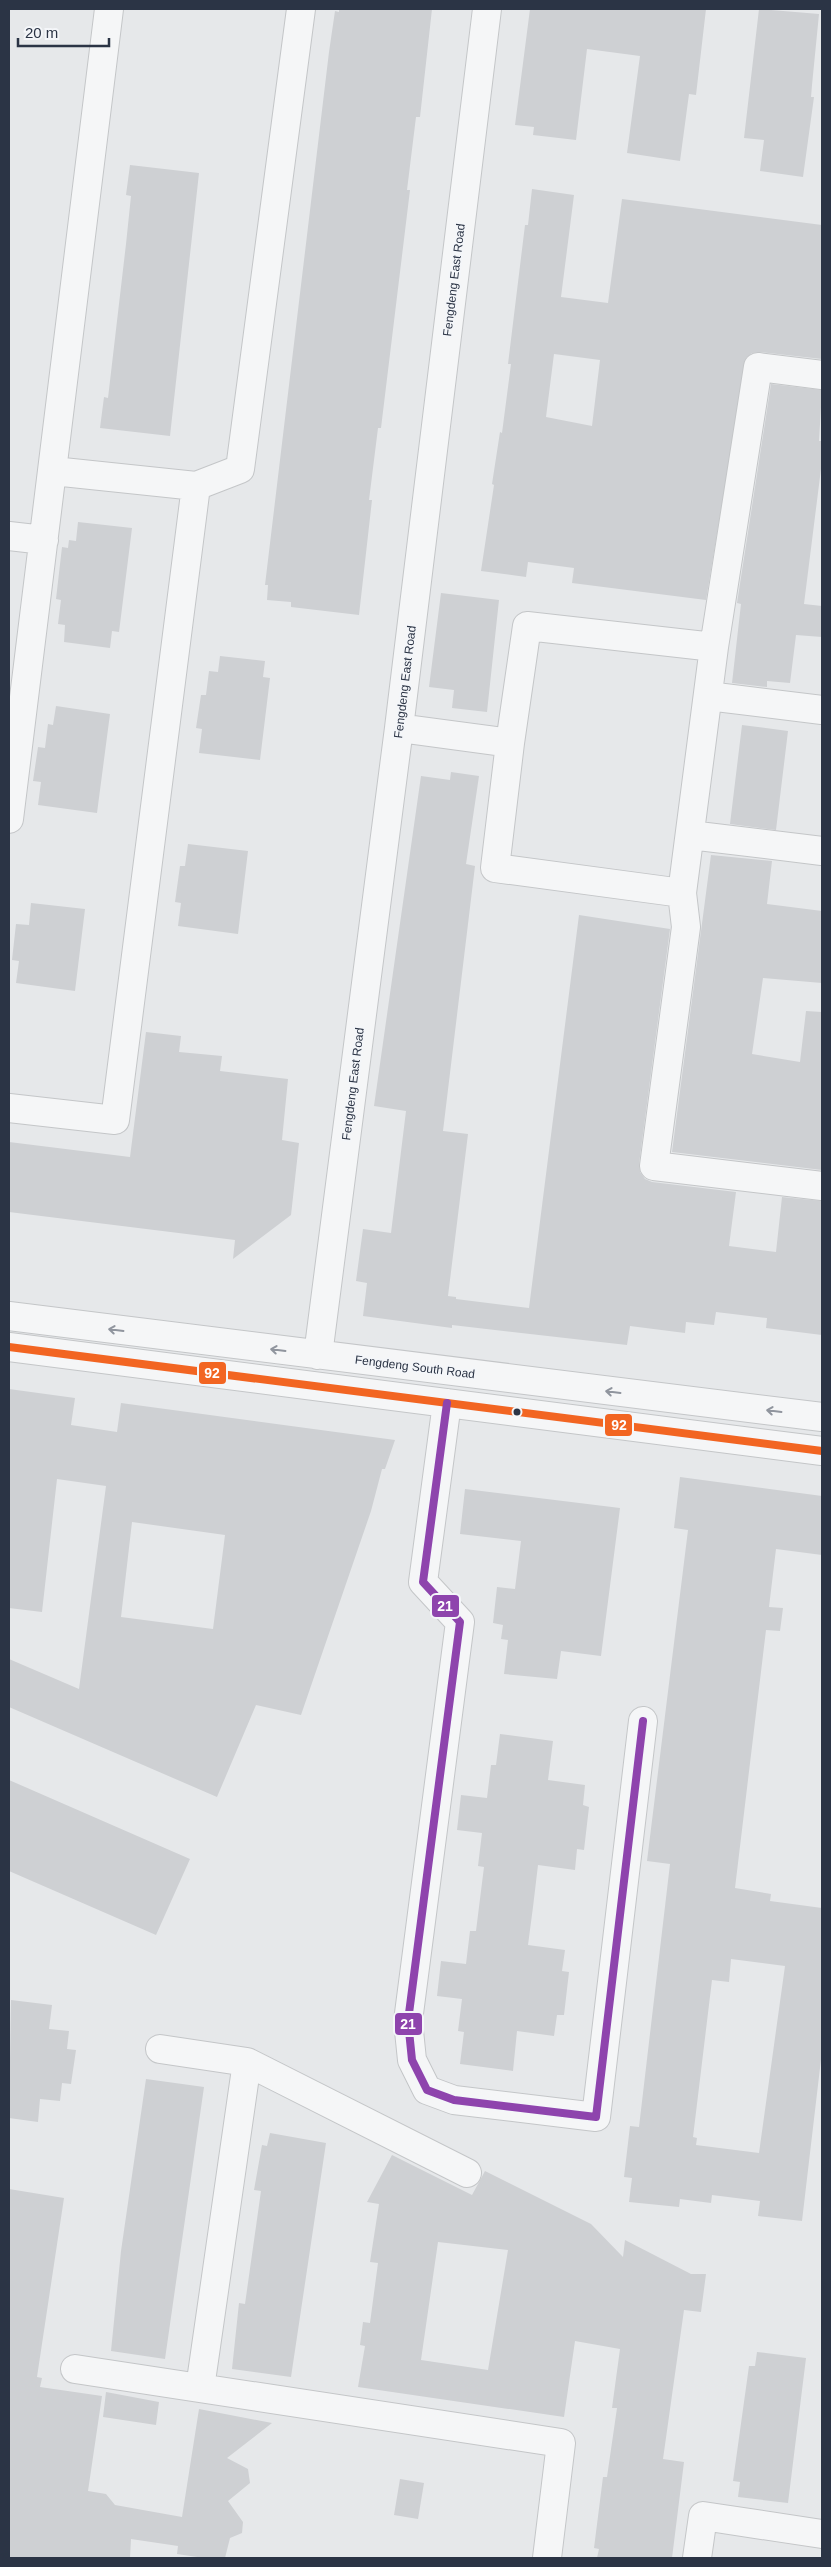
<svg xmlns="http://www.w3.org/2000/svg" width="831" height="2567" font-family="Helvetica,sans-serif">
  <rect width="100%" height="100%" fill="#e6e8ea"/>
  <!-- building -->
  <path fill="#ced0d3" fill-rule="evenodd" d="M339,9H432L420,117H416L407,190H410L381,428H378L369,500H372L359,615L291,607V602L267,600L268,585H265L329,52L335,11L339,12Z
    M530,9H706L696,95L689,94L680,161L627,153L640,56L587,49L576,140L533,135L534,127L515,125Z
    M759,9L819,14L812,85L811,97H814L803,177L760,171L764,140L744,138Z
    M130,165L199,173L170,436L100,428L104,397L108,398L126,244L131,196L126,195Z
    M532,189L574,195L561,297L608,303L622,199L822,225V359L760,352L752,353L746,358L706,600L572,583L574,568L528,562L526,577L481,571L494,485L492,484L500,432L502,433L511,364H508L525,225H528ZM554,354L600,360L592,426L546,417Z
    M771,384L822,390L819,441H822V461L804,604L822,606V637L796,635L790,683L767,681V687L732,683L741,604L737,603Z
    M78,522L132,528L119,632L112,631L110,648L64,642L65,625L58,624L61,600L56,599L62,547L68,548L69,540L76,541Z
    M441,593L499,600L487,712L452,708L454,690L429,687Z
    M220,656L265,661L263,677L270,678L260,760L199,753L202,729L196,728L201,695H206L209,671L218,672Z
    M56,706L110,714L97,813L38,805L41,782L33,781L38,747L45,748L48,724L53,725Z
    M742,725L788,731L776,830L730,824Z
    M451,772L479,776L466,864L475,866L443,1131L468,1134L448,1296L456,1297V1299L529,1308L579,915L670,929L639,1164L640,1172L645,1179L652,1182L736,1192L729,1246L776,1252L782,1197L822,1201V1335L766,1328L767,1318L716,1312L714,1325L686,1322L685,1333L630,1326L627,1345L452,1325V1328L363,1316L367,1283L356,1281L363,1229L391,1233L406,1111L374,1106L421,776L450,780Z
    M188,844L248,851L238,934L178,926L181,903L175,902L180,866H185Z
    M711,855L772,861L767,904L822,911V983L763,978L752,1054L800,1062L806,1011L822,1012V1170L672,1152Z
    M31,903L85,909L75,991L16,983L19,961L12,960L16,924L29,925Z
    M146,1032L181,1036L179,1052L222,1056L220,1071L288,1079L282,1140L299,1143L291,1215L233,1259L235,1240L9,1212V1142L130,1157Z
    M9,1389L75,1398L71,1425L117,1432L121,1403L395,1440L385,1469H382L371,1511L301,1715L256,1705L217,1797L9,1707V1659L79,1689L106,1486L57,1479L42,1612L9,1608ZM132,1522L225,1535L213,1629L121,1617Z
    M680,1477L822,1496V1555L776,1549L769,1607L783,1608L780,1631L766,1630L735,1888L771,1894L770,1901L822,1908V2051L802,2221L758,2216L760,2201L712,2195L711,2203L680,2199L679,2207L629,2202L632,2178L624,2177L630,2126L639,2127L670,1864L647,1861L688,1530L674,1528ZM731,1959L785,1966L759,2153L696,2145L697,2138L693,2137L712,1980L729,1982Z
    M465,1489L620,1508L601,1656L561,1651L557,1679L504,1674L508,1640L501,1639L503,1625L493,1623L497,1587L515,1589L521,1541L460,1534Z
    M500,1734L553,1741L548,1780L585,1785L583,1805L589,1807L584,1850L577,1849L575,1870L538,1865L533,1907L528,1945L565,1950L562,1971L569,1972L564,2015H557L554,2036L517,2031L513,2071L460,2064L464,2032L458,2031L462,1999L437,1996L441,1961L466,1964L470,1931H476L484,1867L478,1866L482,1833L457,1830L461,1795L487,1798L491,1765H496Z
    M9,1780L190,1859L156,1935L9,1871Z
    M11,2000L52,2005L49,2029L69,2031L67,2049L76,2050L71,2084L62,2083L60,2101L40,2099L38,2122L9,2118Z
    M146,2079L204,2087L165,2359L111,2351L121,2251Z
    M270,2133L326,2143L291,2377L232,2369L239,2303L245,2304L261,2191L254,2190L262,2145L267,2146Z
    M392,2155L472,2195L485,2171L591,2224L623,2257L625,2240L691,2274H706L701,2312L684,2310L663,2459L684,2462L672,2558H597L599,2549L594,2548L603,2477H607L617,2408H612L620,2349L575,2341L564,2417L358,2387L365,2346L360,2345L363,2322L370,2323L378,2263L370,2262L379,2204L367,2202ZM438,2242L508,2250L488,2370L421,2360Z
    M9,2189L64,2198L37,2377L42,2378L40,2387L102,2396L88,2491L106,2494L115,2505L182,2517L199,2409L272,2423L227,2458L248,2469L250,2483L228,2501L243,2522L242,2533L230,2538L225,2558H204L177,2554L178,2546L131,2539L130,2558H9Z
    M757,2352L806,2358L788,2503L738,2497L740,2482L733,2481L749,2366H755Z
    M106,2392L159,2402L156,2425L103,2417Z
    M400,2479L424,2483L418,2519L394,2515Z"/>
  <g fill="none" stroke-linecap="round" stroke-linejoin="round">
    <!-- minor casing -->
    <g stroke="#c4c6c8" stroke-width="30">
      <path id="minor" d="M196,486L240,469L301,9
        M9,536L44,540
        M714,647L758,367L822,375
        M708,696L822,710
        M399,728L510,743L495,868L682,893L714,647L527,626L510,743
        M9,819L109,9
        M690,835L822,851
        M682,893L686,927L654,1166L822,1186
        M9,1108L115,1120L196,486L53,471
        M9,1316L822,1417
        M9,1347L822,1451
        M318,1355L399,728L487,9
        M447,1403L423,1582L460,1622L408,2021L412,2060L427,2090L454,2100L596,2117L643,1721
        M160,2049L247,2062
        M75,2369L561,2443L547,2558
        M200,2388L247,2062L467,2173
        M697,2558L703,2516L822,2534"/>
    </g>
    <!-- minor -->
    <use href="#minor" stroke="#f5f6f7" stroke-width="28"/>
    <!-- bus-1 casing -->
    <g stroke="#f4f6f9" stroke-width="11">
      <path id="bus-1" d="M9,1347L822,1451"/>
    </g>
    <!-- bus-2 casing -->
    <g stroke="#f4f6f9" stroke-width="11">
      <path id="bus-2" d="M447,1403L423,1582L460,1622L408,2021L412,2060L427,2090L454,2100L596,2117L643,1721"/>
    </g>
    <!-- bus-1 -->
    <use href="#bus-1" stroke="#f26522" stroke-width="8"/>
    <!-- bus-2 -->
    <use href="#bus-2" stroke="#8e44ad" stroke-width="8"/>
  </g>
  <!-- one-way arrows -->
  <defs><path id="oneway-shaft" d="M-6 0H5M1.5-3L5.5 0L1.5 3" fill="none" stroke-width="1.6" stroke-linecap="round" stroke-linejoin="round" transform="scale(1.25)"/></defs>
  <g stroke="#90959e">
    <use href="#oneway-shaft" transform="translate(116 1330) rotate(-173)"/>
    <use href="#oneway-shaft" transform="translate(278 1350) rotate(-173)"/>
    <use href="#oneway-shaft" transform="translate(613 1392) rotate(-173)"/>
    <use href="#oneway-shaft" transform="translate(774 1411) rotate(-173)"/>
  </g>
  <!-- markers -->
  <circle fill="#2b3445" stroke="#f4f6f9" stroke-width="2" cx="517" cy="1412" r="4.5"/>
  <g text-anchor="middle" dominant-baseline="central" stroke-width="4" stroke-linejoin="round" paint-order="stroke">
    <!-- street labels -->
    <g font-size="12" fill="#2b3445" stroke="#f4f6f9">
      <text transform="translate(454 280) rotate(-83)">Fengdeng East Road</text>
      <text transform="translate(405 682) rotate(-83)">Fengdeng East Road</text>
      <text transform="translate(353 1084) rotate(-83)">Fengdeng East Road</text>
      <text transform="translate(415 1367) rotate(7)">Fengdeng South Road</text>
    </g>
  </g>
  <g stroke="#f4f6f9" stroke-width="2">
    <rect x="198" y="1361" width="29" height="24" rx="5" fill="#f26522"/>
    <rect x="604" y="1413" width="29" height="24" rx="5" fill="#f26522"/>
    <rect x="431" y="1594" width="29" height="24" rx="5" fill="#8e44ad"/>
    <rect x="394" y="2012" width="29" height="24" rx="5" fill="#8e44ad"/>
  </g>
  <g font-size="14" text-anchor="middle" font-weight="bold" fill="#fff">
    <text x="212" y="1378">92</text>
    <text x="619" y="1430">92</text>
    <text x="445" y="1611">21</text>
    <text x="408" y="2029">21</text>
  </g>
  <!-- border -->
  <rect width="831" height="2567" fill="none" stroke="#2b3445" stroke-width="20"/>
  <!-- scale -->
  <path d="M18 38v8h91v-8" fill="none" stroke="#2b3445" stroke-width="2.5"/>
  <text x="25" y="38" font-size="15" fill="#2b3445" stroke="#f4f6f9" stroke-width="4" paint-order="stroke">20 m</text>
</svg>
